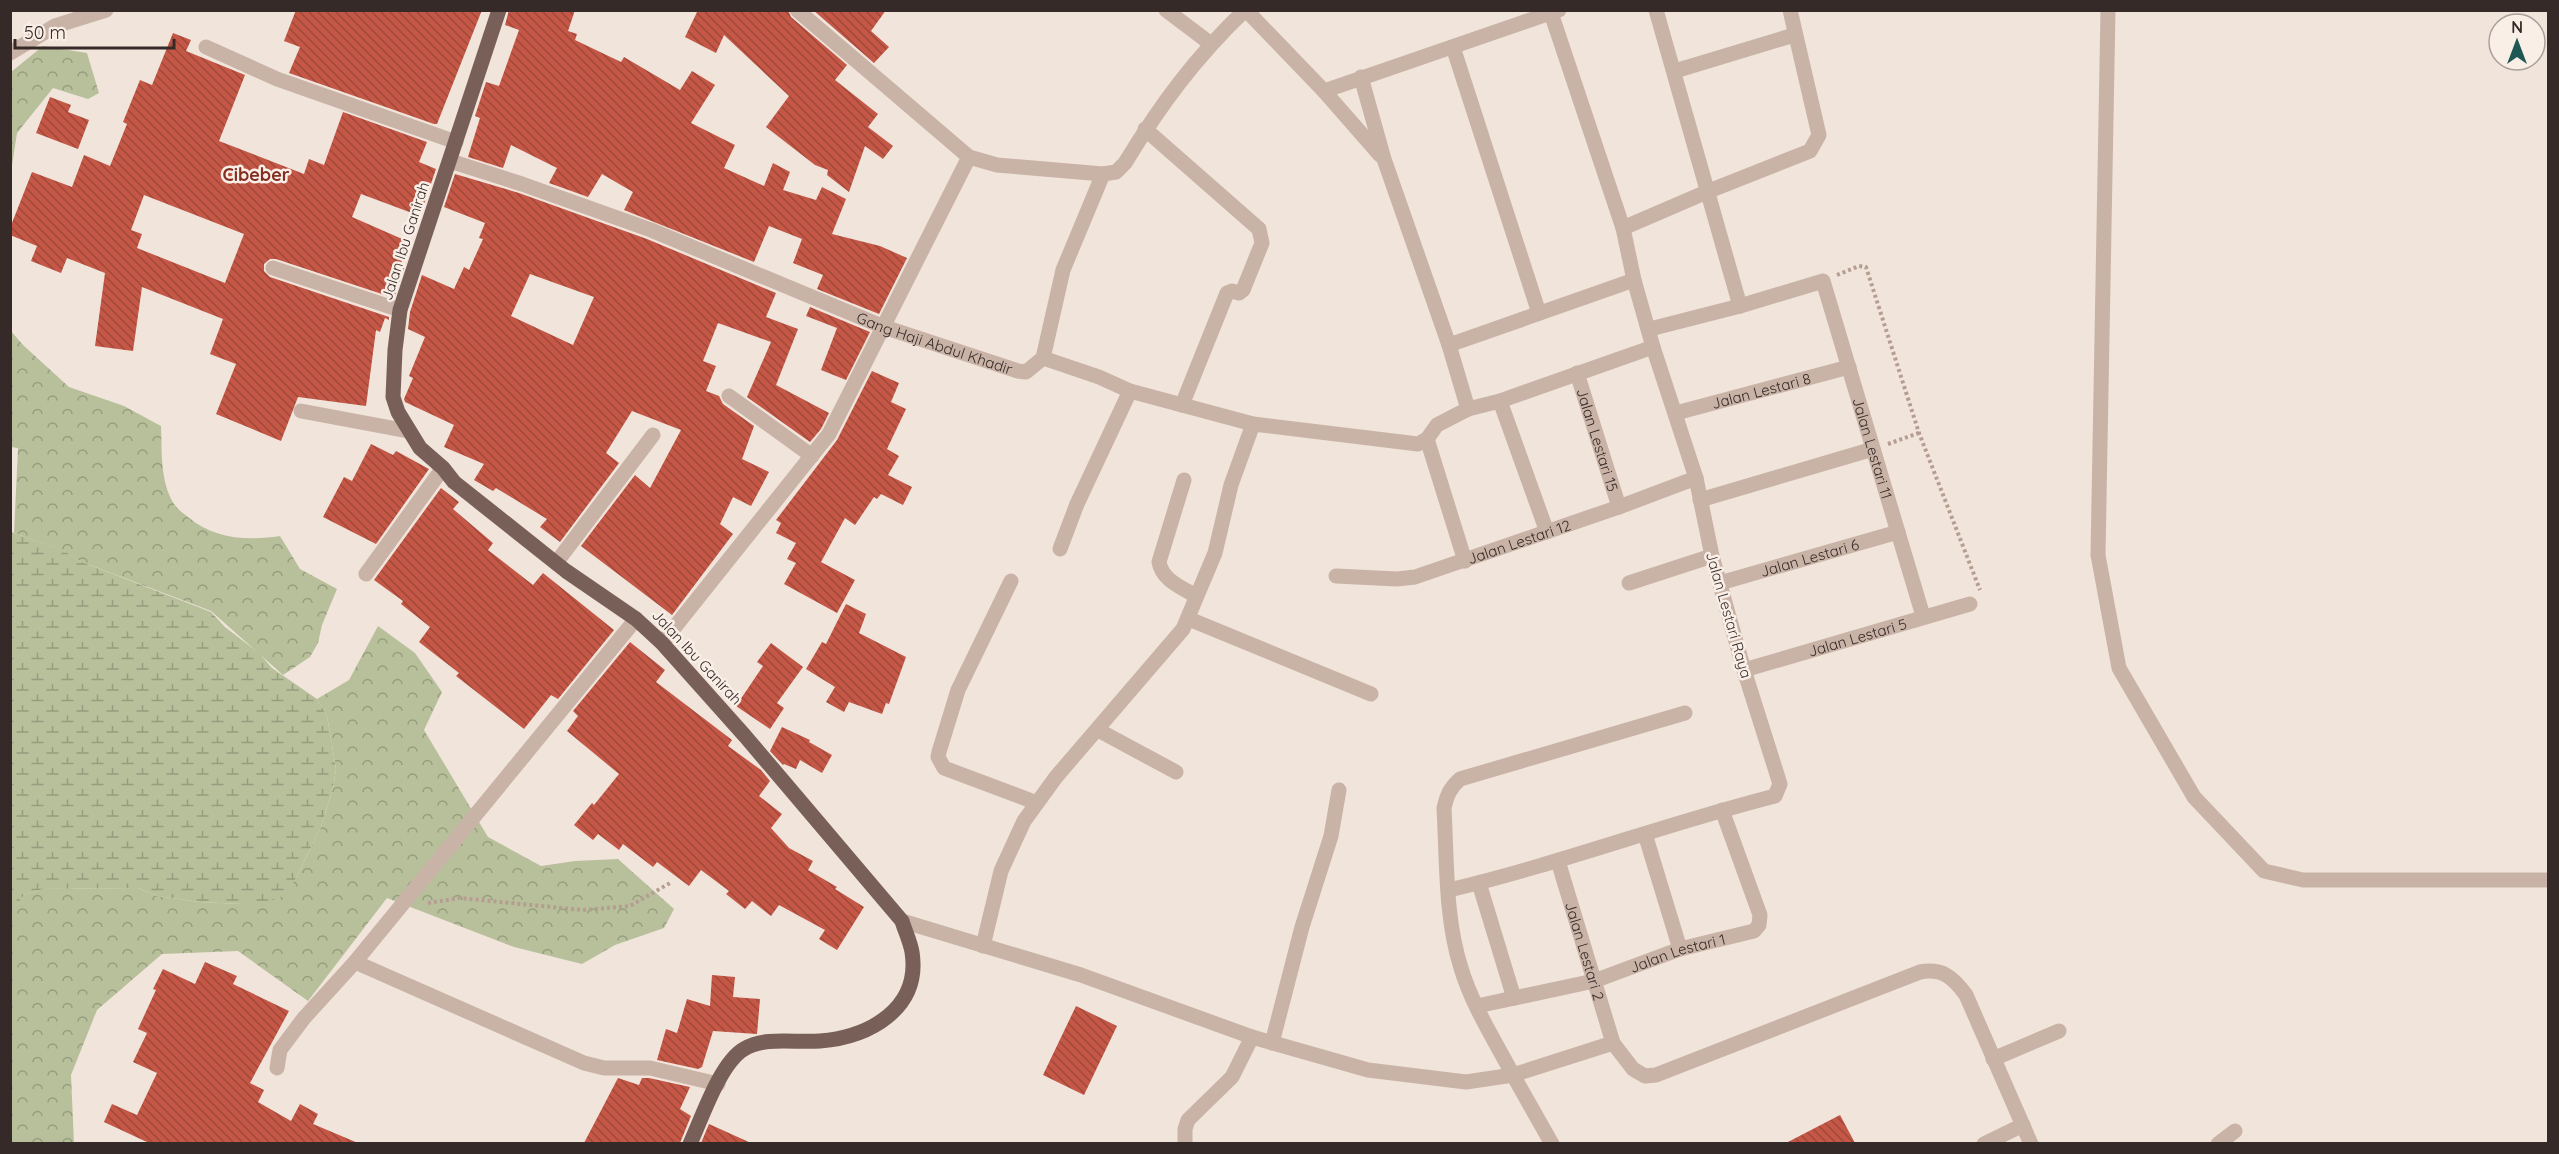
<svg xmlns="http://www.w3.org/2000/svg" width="2559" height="1154" font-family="Quicksand,sans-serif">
  <defs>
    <pattern id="forest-crowns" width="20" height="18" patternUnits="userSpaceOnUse" patternTransform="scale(1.5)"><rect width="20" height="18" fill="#b8c09b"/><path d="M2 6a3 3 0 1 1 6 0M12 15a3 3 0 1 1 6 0" fill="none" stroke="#969c7e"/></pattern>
    <pattern id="wetland-marsh" width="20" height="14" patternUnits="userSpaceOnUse" patternTransform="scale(1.5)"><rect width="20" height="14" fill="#b8c09b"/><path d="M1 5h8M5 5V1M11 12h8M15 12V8" fill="none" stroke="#969c7e"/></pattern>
    <pattern id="building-back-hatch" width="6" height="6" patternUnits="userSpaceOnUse" patternTransform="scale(1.5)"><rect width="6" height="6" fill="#c45746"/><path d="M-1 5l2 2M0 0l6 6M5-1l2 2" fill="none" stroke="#a0483a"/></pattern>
  </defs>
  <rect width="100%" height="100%" fill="#f1e4db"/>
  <!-- forest -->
  <path fill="url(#forest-crowns)" d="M43,46L87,53L99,93L88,99L53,88L17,133L11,172V72Z
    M10,330L23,345L69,387L124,406L161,426C162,451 160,482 174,504C177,509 183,513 188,517C214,539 247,541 280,536L300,569L337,589L322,625L318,643L310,657L283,675L211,611L82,562L61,550L14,533L18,448L11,447Z
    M378,626L415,653L442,692L424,730L488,837L541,866L575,861L618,859L674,909L664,928L615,945L582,964L514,947L387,898L308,1001L238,951L162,954L97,1010L71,1075L74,1144L11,1143L12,910L24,895L43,889L138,888L157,896L200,902L242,904L295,880L321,827L333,788L336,769L327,716L317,699L349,680Z"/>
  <!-- wetland -->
  <path fill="url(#wetland-marsh)" d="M11,532L62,550L82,562L211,612L225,627L259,653L272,668L317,699L327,716L336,769L333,788L321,827L295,880L284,896L262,902L242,904L200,902L157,896L138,888L43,889L24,895L11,912Z"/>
  <!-- building -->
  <path fill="url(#building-back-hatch)" fill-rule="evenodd" d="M296,10H482L437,124H434L289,73L300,47L284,41Z
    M509,10H575L568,31L577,34L575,40L621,62L624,57L680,90L692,71L715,85L691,123L735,145L724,168L764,186L773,163L790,172L783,190L816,200L822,187L846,199L832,234L880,246L907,258L879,314L817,289L823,275L793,263L802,239L769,226L754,262L624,210L633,192L602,174L588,197L549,183L557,168L511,145L503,168L468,157L480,118L475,116L486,82L499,86L519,30L505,25Z
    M698,10H788L791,17L847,65L835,80L878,114L868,127L893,146L883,159L865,146L849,192L827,175L828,170L815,165L766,127L789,96L724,35L716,53L685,37Z
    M813,10H886L871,31L889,47L874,63Z
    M173,33L191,40L186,51L245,75L219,141L304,174L309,159L324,165L343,112L427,142L419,162L436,169L420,216L361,194L352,217L409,242L400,266L404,268L394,298L276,259H270L264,264V271L270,277L389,317V320L385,318L380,332L376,330L366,406L298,397L281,441L216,414L236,364L210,354L223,319L142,287L133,351L95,346L105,273L67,258L61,273L31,261L37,246L10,235V228L32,172L72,187L84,155L110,166L127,124L123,122L140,80L152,85ZM144,195L244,234L225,283L137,248L142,234L131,230Z
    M50,97L71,105L68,112L89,120L78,149L36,133Z
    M455,174L519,193L647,239L776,293L766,317L798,329L776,385L829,413L821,429L810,442L747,397L771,342L718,323L703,361L716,366L706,391L719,396L723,404L754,426L742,459L769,472L751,506L733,497L720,524L733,534L672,615L581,546L635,475L650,488L681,430L632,411L606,453L619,463L560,542L540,527L547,519L496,488L493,491L474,480L484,464L444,447L454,425L405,402L404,399L413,378L409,376L425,337L408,329L410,312L422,275L454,289L464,267L469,270L483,239L479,238L485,223L444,207ZM530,274L594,297L573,345L511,316Z
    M810,307L870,332L846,380L821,370L837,328L806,316Z
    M872,371L899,383L891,402L906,409L887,449L899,456L888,475L912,487L903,505L881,494L877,499L874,497L855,525L845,518L821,562L855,580L837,613L784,584L796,563L787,559L796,543L776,533L781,523L776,520L837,440Z
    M371,444L393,455L396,451L429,469L376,544L323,517L344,477L352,481Z
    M441,488L459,502L453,509L493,543L488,550L533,585L543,573L614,630L558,699L551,695L524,729L456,676L459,673L419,642L430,627L401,604L403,601L374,580Z
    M846,604L866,614L859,633L906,657L889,704L886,703L882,714L849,702L844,712L826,702L835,687L806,669L822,642L826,644Z
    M630,642L665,670L656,682L732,740L728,746L761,770L770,781L759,796L782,814L771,828L789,848L813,861L808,870L837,887L835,889L864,907L837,950L819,939L825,930L779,905L771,916L752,901L745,909L726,894L729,891L701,870L689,886L657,862L653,867L623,844L619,850L598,834L593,840L574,825L592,803L594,805L619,774L567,731L578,716L573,711Z
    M771,643L803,667L777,703L784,708L770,729L736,706L763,666L757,662Z
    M782,727L810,740L809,742L832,755L822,773L800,760L796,769L784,764L783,765L770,751Z
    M205,962L237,976L233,984L289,1011L250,1083L264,1090L258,1102L291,1121L300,1104L318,1114L313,1124L358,1143H149L104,1122L112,1104L137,1115L157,1073L133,1062L147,1033L138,1029L156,990L153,989L163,969L195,984Z
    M712,975L735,977L733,997L760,999L757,1034L713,1031L702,1067L698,1069L657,1060L666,1029L677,1033L687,999L710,1006Z
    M1076,1006L1117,1026L1084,1095L1043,1075Z
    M618,1078L639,1085L642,1078H649L690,1087L680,1109L691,1116L680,1143H584Z
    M1840,1115L1855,1143H1786Z
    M709,1124L751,1143H701Z"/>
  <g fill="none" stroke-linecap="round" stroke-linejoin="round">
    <!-- path -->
    <path stroke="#b59d91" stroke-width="4" stroke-dasharray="3 3" stroke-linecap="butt" d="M1837,275L1859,266L1866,267L1919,433L1980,590
      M1888,444L1919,433
      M428,903L460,898L582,910L630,906L670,883"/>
    <!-- minor -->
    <g stroke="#c9b3a7" stroke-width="15">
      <path d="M797,10L969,157L997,165L1103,174L1116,172L1125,163C1161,104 1195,58 1245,10"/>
      <path d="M1166,10L1211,44"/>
      <path d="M1246,10L1324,91L1380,155"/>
      <path d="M1656,10L1740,306"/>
      <path d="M2108,10L2098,555L2119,668L2194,797L2264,871L2303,880H2548"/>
      <path d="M206,47L277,79L456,142"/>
      <path d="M1453,47L1539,313"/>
      <path d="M10,53L55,26L106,10"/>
      <path d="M1675,71L1794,35"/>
      <path d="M1361,77L1384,159L1449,345L1468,409"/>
      <path d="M1324,91L1559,10"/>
      <path d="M1145,129L1259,229L1262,243L1243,290L1239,293L1232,291L1227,293L1182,405"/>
      <path id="s1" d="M450,161L522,184L651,230L884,327L1018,371L1026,372L1043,358L1099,377L1130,391L1253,424L1418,444L1427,439L1437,425L1468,409L1500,401L1653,347"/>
      <path d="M1623,228L1709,191L1810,151L1819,135L1790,10"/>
      <path d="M273,268L400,310"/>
      <path id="s2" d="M1650,329L1740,306L1823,281L1923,616"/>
      <path d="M1449,345L1634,280"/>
      <path d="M1043,358L1063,270L1103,174"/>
      <path id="s3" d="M1577,373L1619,507"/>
      <path d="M729,396L812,456"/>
      <path d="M1500,401L1547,532"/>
      <path d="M301,411L408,431"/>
      <path id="s4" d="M1676,413L1849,367"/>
      <path d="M1427,439L1465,561"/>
      <path d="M1184,480L1159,562C1162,580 1181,587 1196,596"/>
      <path d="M1700,500L1873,449"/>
      <path d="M1060,549L1077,504L1130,391"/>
      <path d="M556,563L653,435"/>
      <path d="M366,574L443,468"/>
      <path id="s5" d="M1336,576L1397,579L1415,577L1619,507L1696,478"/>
      <path d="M1011,581L958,690L939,752L938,757L944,768L1037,803"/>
      <path d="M1629,583L1712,556"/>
      <path id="s6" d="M1720,583L1898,532"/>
      <path d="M1189,619L1371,694"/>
      <path d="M662,643L829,434L969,157"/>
      <path id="s7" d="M1744,670L1970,604"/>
      <path d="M1098,730L1176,772"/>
      <path d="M1645,834L1680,949"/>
      <path id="s8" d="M1558,861L1613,1043L1633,1069L1645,1076L1656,1075L1920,972C1942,968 1953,977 1966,995L2031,1144"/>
      <path d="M1479,883L1514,998"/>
      <path d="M1449,890C1559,864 1665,824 1775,796L1780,784L1744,670L1712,556L1696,478L1653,347L1634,280L1623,228L1550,10"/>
      <path d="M902,921L1081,975L1252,1037L1368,1070L1466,1082L1513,1075C1495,1041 1472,1005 1461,968C1445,918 1447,861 1444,808C1447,795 1450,788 1460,779L1685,713"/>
      <path d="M983,946L1001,871L1024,821L1056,777L1183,629L1215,553L1231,485L1253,424"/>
      <path d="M355,962L584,1063L604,1068H650L718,1084"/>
      <path id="s9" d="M1477,1006L1594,981L1680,949L1754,931L1759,925L1760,915L1722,810"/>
      <path d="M1272,1043L1302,927L1331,836L1339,790"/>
      <path d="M1993,1059L2059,1031"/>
      <path d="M277,1068L280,1050L304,1018L355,962L636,619"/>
      <path d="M1185,1144V1129L1188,1120L1232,1077L1252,1037"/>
      <path d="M1552,1144L1513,1075L1613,1043"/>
      <path d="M1984,1144L2023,1125"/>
      <path d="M2218,1144L2235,1131"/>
    </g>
    <!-- major -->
    <path stroke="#786059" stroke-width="15" d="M499,10L400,310L395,350L393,397L398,412L420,448L443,468L454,482L566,571L636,619L662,643L745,736L902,921C905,931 910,941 912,952C921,1009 869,1037 820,1041C795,1043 766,1036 744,1049C720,1063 702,1118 690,1144"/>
  </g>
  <g text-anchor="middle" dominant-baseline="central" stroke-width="5" stroke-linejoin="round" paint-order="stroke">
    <!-- street labels -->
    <g font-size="15" fill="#362a28" stroke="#f9efe7">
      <text transform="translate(405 241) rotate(-72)">Jalan Ibu Ganirah</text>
      <text stroke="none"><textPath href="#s1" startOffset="518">Gang Haji Abdul Khadir</textPath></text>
      <text stroke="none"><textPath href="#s4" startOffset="88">Jalan Lestari 8</textPath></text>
      <text stroke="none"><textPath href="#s3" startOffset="70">Jalan Lestari 15</textPath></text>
      <text stroke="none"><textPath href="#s2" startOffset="354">Jalan Lestari 11</textPath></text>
      <text stroke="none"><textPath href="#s5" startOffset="189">Jalan Lestari 12</textPath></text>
      <text stroke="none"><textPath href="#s6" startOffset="93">Jalan Lestari 6</textPath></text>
      <text transform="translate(1729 615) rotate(74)">Jalan Lestari Raya</text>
      <text stroke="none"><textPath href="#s7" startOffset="118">Jalan Lestari 5</textPath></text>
      <text transform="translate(697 657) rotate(47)">Jalan Ibu Ganirah</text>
      <text stroke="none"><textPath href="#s8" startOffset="94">Jalan Lestari 2</textPath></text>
      <text stroke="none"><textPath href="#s9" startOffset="208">Jalan Lestari 1</textPath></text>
    </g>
    <!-- quarter labels -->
    <g font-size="18" font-weight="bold" fill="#842e22" stroke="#f9efe7">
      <text x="256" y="174">Cibeber</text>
    </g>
  </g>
  <!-- border -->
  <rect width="2559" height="1154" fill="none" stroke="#362a28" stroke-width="24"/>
  <!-- north arrow -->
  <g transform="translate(2517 42)"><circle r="28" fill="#f9efe7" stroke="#aba09b" stroke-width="1.5"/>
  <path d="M0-4.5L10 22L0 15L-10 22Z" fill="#1e5754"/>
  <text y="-9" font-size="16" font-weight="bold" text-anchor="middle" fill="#362a28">N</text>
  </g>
  <!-- scale -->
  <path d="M15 39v9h159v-9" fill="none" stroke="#362a28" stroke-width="3"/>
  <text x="24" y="39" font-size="18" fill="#362a28" stroke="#f9efe7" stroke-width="4.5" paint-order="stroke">50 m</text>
</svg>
